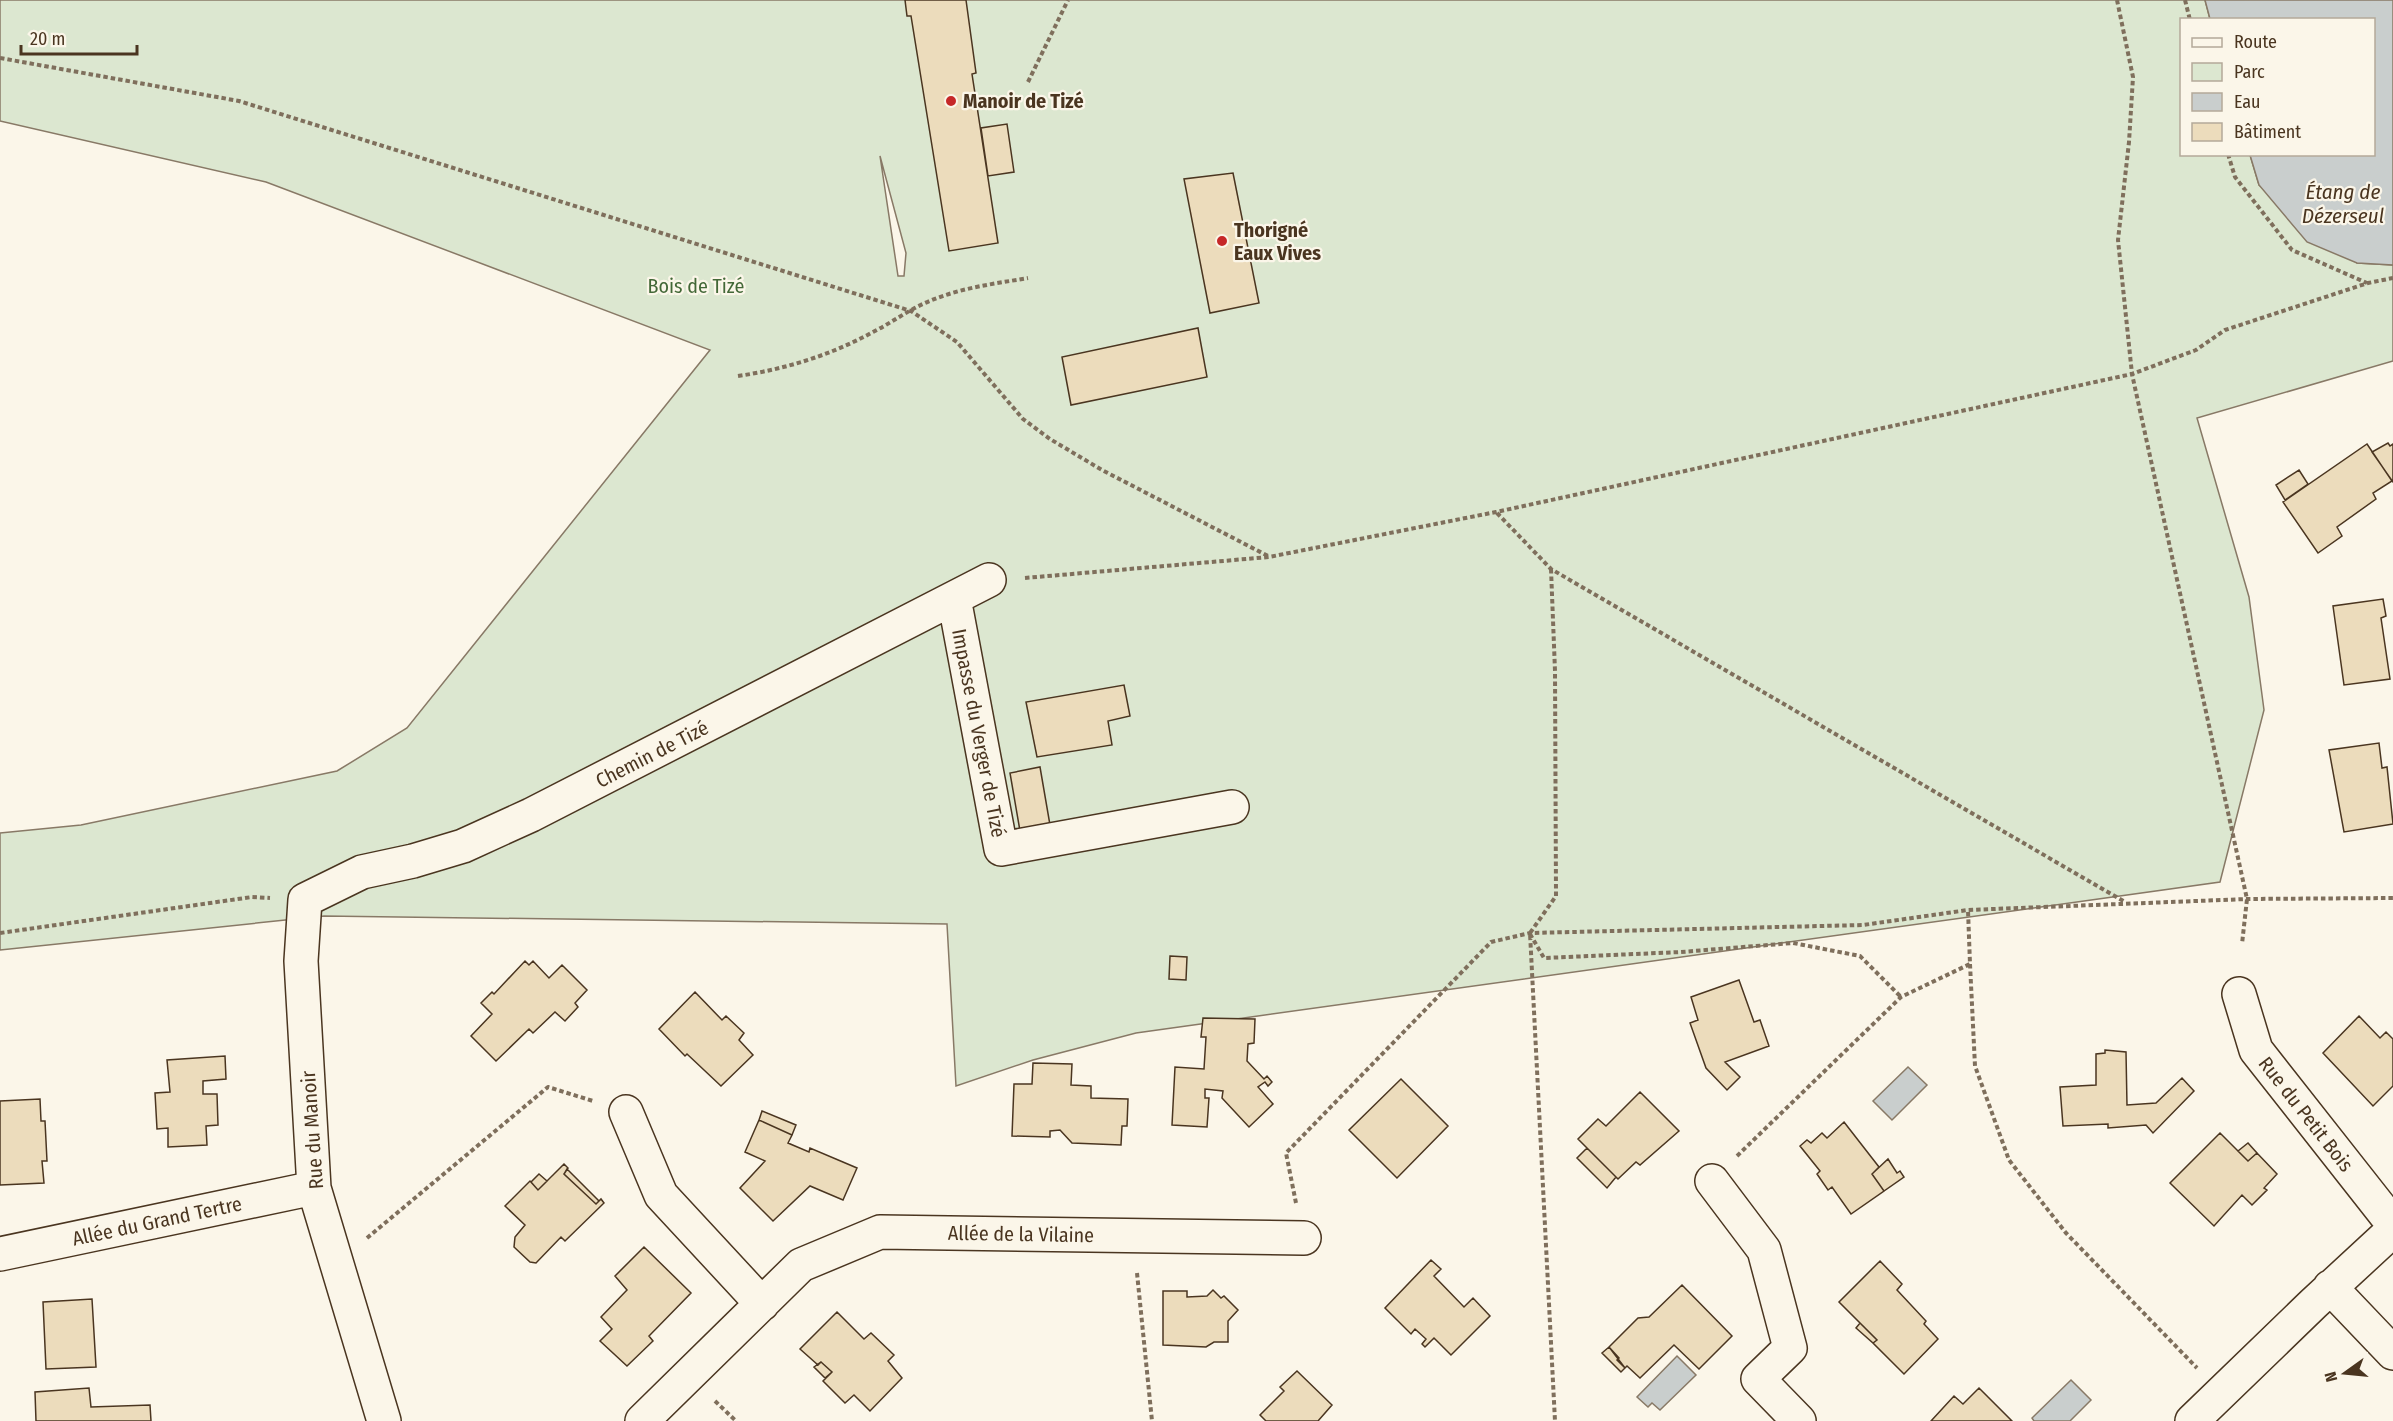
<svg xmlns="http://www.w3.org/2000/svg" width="2393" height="1421" font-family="'Fira Sans Condensed',sans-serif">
  <rect width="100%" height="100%" fill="#fbf6e9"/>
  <!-- green -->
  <path fill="#dce7d0" stroke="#887966" stroke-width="1.5" fill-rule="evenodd" d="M0,0H2205L2210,19L2182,20V154L2250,155L2259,185L2357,263L2393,265V361L2197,418L2249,597L2264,710L2220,882L1136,1033L1033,1060L956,1086L947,924L324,916L0,950V833L81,825L337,771L407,728L710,350L266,182L0,121ZM880,156L906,253L904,276H898Z"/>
  <!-- water -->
  <path fill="#c9cecd" stroke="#887966" stroke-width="1.5" d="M2205,0H2393V265L2357,263L2307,242L2259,185L2250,155L2374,154V20L2210,19Z
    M1908,1067L1927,1085L1892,1120L1873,1101Z
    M1677,1356L1696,1375L1660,1410L1652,1403L1648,1407L1637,1397Z
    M2071,1380L2091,1400L2070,1421H2034L2032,1418Z"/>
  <!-- building -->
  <path fill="#ecdcbc" stroke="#4a3520" stroke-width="1.5" d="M905,0H966L976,73L972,74L998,243L949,251L911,16H907Z
    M1007,124L1014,172L988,176L981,128Z
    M1233,173L1259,303L1210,313L1184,179Z
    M1198,328L1207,377L1071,405L1062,357Z
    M2388,443L2390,446L2393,444V482L2372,452Z
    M2367,444L2392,481L2373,493L2376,499L2337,527L2342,536L2318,553L2283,502Z
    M2299,470L2308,484L2285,500L2276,485Z
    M2383,599L2386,616L2381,618L2390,679L2344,685L2333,606Z
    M1124,685L1130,716L1108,721L1112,745L1037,757L1026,702Z
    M2379,743L2382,768L2387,767L2393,824L2344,832L2329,750Z
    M1040,767L1050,825L1020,831L1010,773Z
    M1170,956L1187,957L1186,980L1169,979Z
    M525,961L529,965L533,961L549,978L562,965L587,990L575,1003L578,1007L565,1021L555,1012L533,1033L529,1029L496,1061L471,1036L492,1014L481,1003L492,992L494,994Z
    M1739,980L1754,1022L1760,1020L1769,1046L1725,1062L1740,1077L1727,1090L1706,1068L1690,1023L1698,1020L1691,997Z
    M695,992L722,1020L726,1016L744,1033L739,1040L753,1055L721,1086L687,1054L685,1056L659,1029Z
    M2359,1016L2380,1038L2386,1032L2393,1039V1086L2373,1106L2323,1053Z
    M1203,1018L1255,1019L1254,1043L1248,1044L1247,1061L1264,1079L1267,1076L1272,1082L1268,1086L1265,1082L1258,1087L1273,1104L1249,1127L1222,1098L1223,1091L1205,1089V1098H1209L1207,1127L1172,1125L1175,1067L1204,1069L1206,1037H1201Z
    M2105,1050L2126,1052L2127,1105L2156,1103L2182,1078L2194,1091L2153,1133L2146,1125L2108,1128V1124L2063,1126L2060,1087L2096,1085V1054L2105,1053Z
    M225,1056L226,1079L203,1081V1094H217L218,1125L206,1126L207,1145L168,1147V1128L157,1129L155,1093L170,1092L167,1060Z
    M1033,1063L1072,1064L1071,1085L1091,1086V1098L1128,1099L1127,1126H1122L1121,1145L1072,1143L1060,1130L1050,1131V1137L1012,1136L1014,1084H1032Z
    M1401,1079L1448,1126L1397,1178L1349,1130Z
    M1640,1092L1679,1131L1640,1165L1636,1162L1618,1179L1578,1139L1598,1119L1606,1126Z
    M40,1099L41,1121H45L47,1161H42L44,1183L0,1185V1101Z
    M762,1111L796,1125L792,1135L759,1120Z
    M759,1120L792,1135L788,1143L809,1152L810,1148L857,1168L843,1200L810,1186L773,1221L740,1188L765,1161L745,1152Z
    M1844,1122L1879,1167L1872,1174L1884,1191L1851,1214L1832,1187L1828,1190L1817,1174L1820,1171L1800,1146L1807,1140L1811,1143L1822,1133L1827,1138Z
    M2220,1133L2248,1161L2257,1153L2277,1174L2264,1188L2267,1190L2252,1205L2242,1195L2214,1226L2170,1183Z
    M2248,1143L2257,1153L2248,1161L2238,1151Z
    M1587,1148L1616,1177L1607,1188L1577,1158Z
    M1888,1159L1897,1173L1900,1171L1904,1177L1884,1191L1872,1174Z
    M564,1164L568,1168L564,1174L596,1204L601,1199L604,1203L565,1241L561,1237L536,1263L530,1262L514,1247L515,1237L525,1225L505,1206L530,1181L538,1190Z
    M567,1169L599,1201L596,1204L564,1174Z
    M539,1174L547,1181L538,1190L531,1182Z
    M644,1247L691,1293L649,1336L653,1341L627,1366L600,1341L612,1329L601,1317L627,1290L615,1276Z
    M1431,1260L1441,1269L1434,1276L1464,1307L1473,1298L1490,1316L1451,1355L1434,1338L1425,1347L1422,1344L1426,1339L1415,1329L1411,1334L1385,1308Z
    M1880,1261L1902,1284L1897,1290L1926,1321L1924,1324L1938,1339L1904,1374L1873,1343L1877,1340L1839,1302Z
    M1682,1285L1732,1336L1699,1369L1674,1345L1640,1378L1627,1366L1625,1368L1617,1360L1619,1358L1609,1347L1638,1318L1649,1317Z
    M1213,1290L1221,1298L1224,1296L1238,1310L1228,1321V1342H1214L1206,1347L1163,1345V1291H1187V1297L1207,1296Z
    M92,1299L96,1367L46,1369L43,1302Z
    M837,1312L864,1339L871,1333L894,1355L888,1361L902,1378L870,1411L854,1395L845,1403L823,1381L832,1372L821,1362L818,1365L800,1349Z
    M1860,1323L1877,1340L1873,1343L1856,1328Z
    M1609,1347L1625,1368L1621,1372L1602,1353Z
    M821,1362L832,1372L825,1378L814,1367Z
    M1297,1371L1332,1405L1318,1421H1266L1260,1415L1284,1391L1280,1387Z
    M89,1388L91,1407L150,1405L151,1421H36L35,1392Z
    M1979,1388L2012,1421H1931L1954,1396L1963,1404Z"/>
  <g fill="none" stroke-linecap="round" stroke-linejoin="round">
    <!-- street casing -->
    <g stroke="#4a3520" stroke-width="36">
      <path id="street" d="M954,598L1001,849L1232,807
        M2239,994L2256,1050L2393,1224
        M626,1112L661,1195L762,1304
        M1712,1181L1764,1250L1790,1348L1758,1379L1799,1421
        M0,1254L314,1188
        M2330,1287L2393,1353
        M384,1421L314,1188L301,961L305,900L362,872L413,861L463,846L531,815L989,580
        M642,1421L801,1265L880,1232L1304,1238
        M2192,1421L2313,1304L2393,1230"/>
    </g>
    <!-- path -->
    <path stroke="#7f6f5c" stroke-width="4" stroke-dasharray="4.5 3" stroke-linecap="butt" d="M2117,0L2133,77L2129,142L2118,240L2132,374L2247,899L2242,944
      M2185,0L2190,20
      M0,58L239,101L911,311L957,342L1023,419L1050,439L1102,470L1268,556
      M1028,82L1068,0
      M2228,154L2235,177L2292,250L2367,283
      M738,376C786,369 831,355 873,332C891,323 907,311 925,303C958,288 993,284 1028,278
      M1497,513L1551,569L2125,902
      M1551,569L1555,671L1556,896L1530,933L1555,1421
      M1025,578L1269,557L1496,512L2132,374L2196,350L2225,330L2368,283L2393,278
      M0,933L252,897L270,898
      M1530,934L1544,958L1681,952L1793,943L1860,956L1901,997
      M1970,964L1975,1066L2009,1160L2066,1233L2197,1368
      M1737,1156L1901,997L1970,964L1968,910
      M1296,1203L1286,1153L1491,942L1530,933L1863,925L1968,910L2247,899L2393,898
      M367,1238L548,1087L593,1101
      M1137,1273L1152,1421
      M715,1401L736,1421"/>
    <!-- street -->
    <use href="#street" stroke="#fbf6e9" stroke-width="33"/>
  </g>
  <!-- markers -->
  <g fill="#c62828" stroke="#fbf6e9" stroke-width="2">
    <circle cx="951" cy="101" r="6"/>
    <circle cx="1222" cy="241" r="6"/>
  </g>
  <g text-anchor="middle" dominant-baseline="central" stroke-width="4.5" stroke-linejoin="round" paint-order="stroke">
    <!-- poi labels -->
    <g font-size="20" font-weight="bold" fill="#4a3520" stroke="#fbf6e9" text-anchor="start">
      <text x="963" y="101">Manoir de Tizé</text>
      <text x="1234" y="230">Thorigné<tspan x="1234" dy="23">Eaux Vives</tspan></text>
    </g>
    <!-- park labels -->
    <g font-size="20" fill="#436837" stroke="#fbf6e9">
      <text x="696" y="286">Bois de Tizé</text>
    </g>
    <!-- street labels -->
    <g font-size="20" fill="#4a3520" stroke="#fbf6e9">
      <text transform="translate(979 733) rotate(79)">Impasse du Verger de Tizé</text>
      <text transform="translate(652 754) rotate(-27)">Chemin de Tizé</text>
      <text transform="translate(2306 1114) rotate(52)">Rue du Petit Bois</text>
      <text transform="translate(312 1130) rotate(-94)">Rue du Manoir</text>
      <text transform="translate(157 1221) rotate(-12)">Allée du Grand Tertre</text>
      <text transform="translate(1021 1234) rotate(1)">Allée de la Vilaine</text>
    </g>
    <!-- water labels -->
    <g font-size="21" font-style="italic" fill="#4a3520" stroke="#fbf6e9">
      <text x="2343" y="192">Étang de<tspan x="2343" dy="24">Dézerseul</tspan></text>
    </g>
  </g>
  <!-- legend -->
  <rect x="2180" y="18" width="195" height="138" fill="#fbf6e9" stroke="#b4a999" stroke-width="1.5"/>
  <rect x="2192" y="38" width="30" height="9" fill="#fbf6e9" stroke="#b4a999" stroke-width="1.5"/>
  <text x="2234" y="48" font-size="18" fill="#4a3520">Route</text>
  <rect x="2192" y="63" width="30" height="18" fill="#dce7d0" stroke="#b4a999" stroke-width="1.5"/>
  <text x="2234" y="78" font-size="18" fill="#4a3520">Parc</text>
  <rect x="2192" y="93" width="30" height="18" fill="#c9cecd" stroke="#b4a999" stroke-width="1.5"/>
  <text x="2234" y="108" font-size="18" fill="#4a3520">Eau</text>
  <rect x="2192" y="123" width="30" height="18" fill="#ecdcbc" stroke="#b4a999" stroke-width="1.5"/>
  <text x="2234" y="138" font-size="18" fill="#4a3520">Bâtiment</text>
  <!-- north arrow -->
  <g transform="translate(2345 1373) rotate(255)" stroke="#fbf6e9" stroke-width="4.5" paint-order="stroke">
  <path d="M0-4.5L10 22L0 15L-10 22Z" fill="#4a3520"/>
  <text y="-9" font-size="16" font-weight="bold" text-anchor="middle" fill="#4a3520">N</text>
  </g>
  <!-- scale -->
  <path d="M21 45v9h116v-9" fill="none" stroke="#4a3520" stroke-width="3"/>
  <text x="30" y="45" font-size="18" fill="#4a3520" stroke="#fbf6e9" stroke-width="4.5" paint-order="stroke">20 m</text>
</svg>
